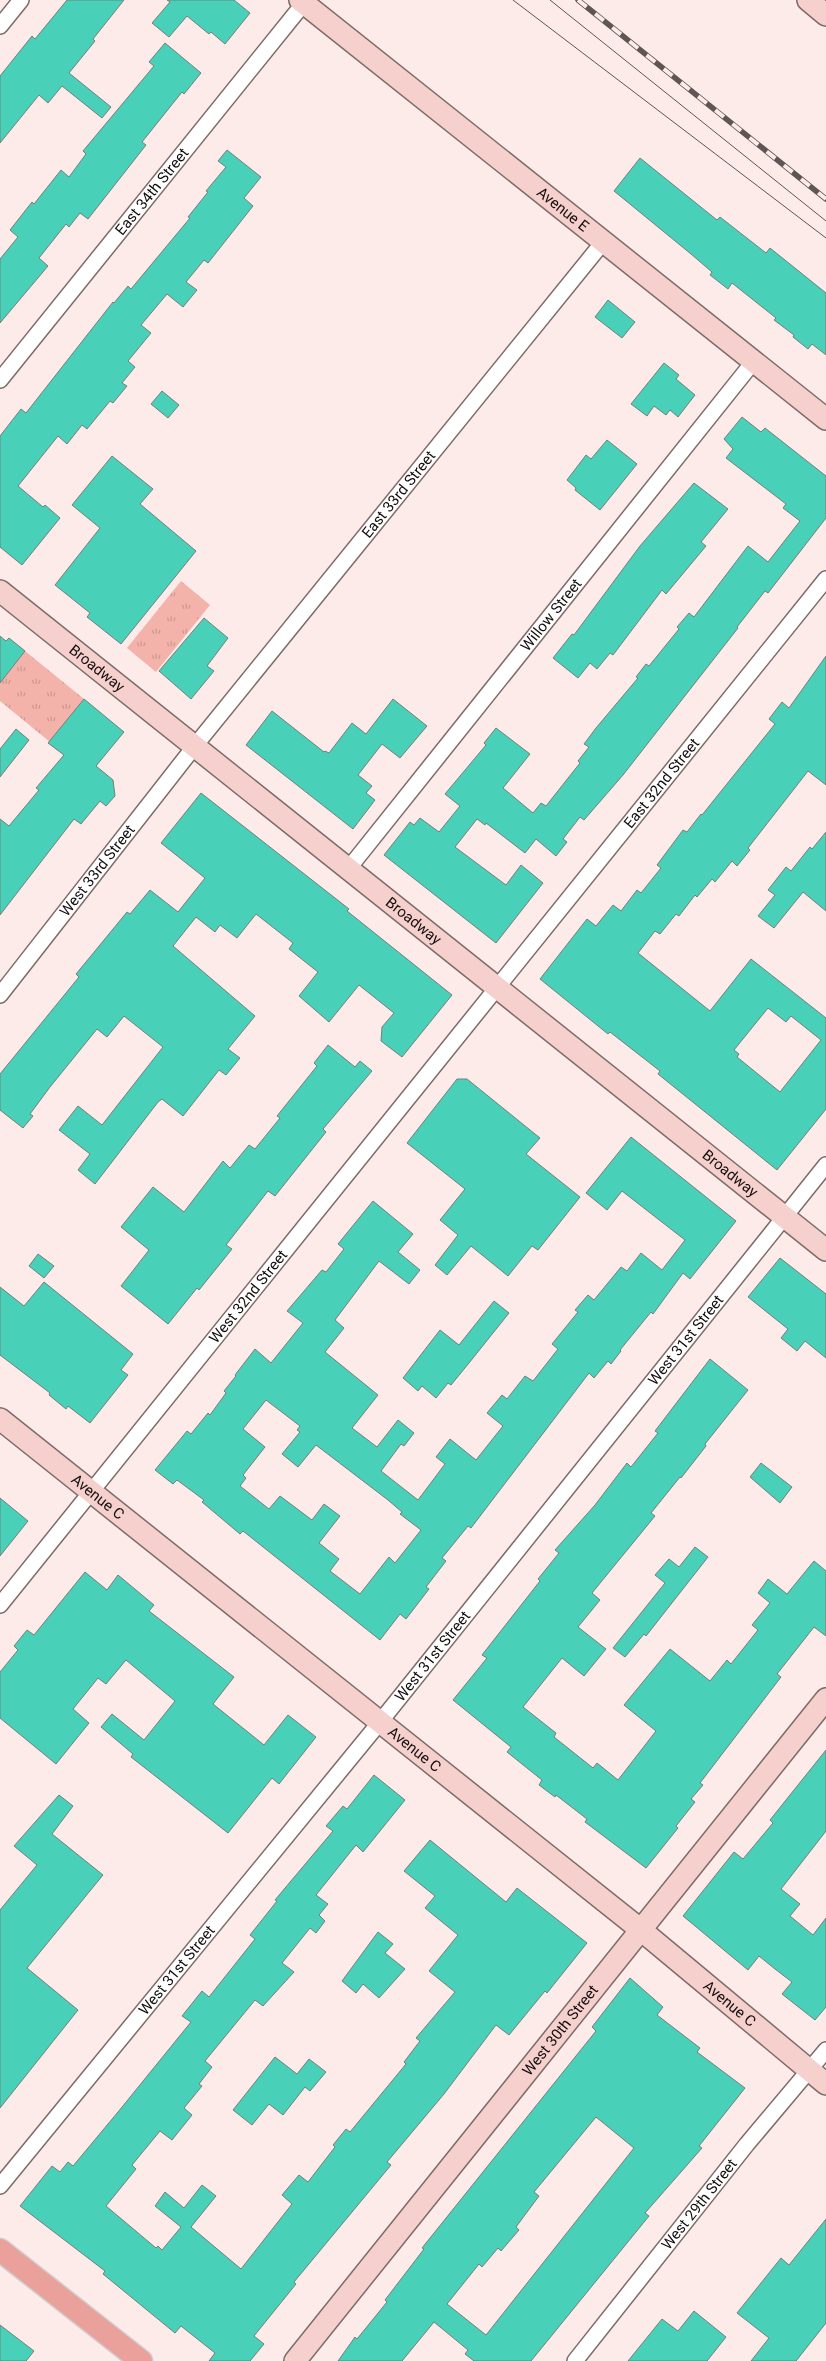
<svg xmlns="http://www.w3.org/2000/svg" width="826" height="2361" font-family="Roboto,sans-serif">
  <defs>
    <pattern id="grass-tufts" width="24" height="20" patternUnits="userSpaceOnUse" patternTransform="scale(1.25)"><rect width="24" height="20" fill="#f3b2aa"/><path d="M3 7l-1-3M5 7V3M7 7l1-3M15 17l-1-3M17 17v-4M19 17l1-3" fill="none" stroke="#cf9891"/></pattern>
  </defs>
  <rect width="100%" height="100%" fill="#fcebe9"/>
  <!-- grass -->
  <path fill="url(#grass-tufts)" d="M181,581L210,605L156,672L127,648Z
    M25,651L84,699L50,742L0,701V683Z"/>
  <!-- building -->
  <path fill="#49d0b8" stroke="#71807c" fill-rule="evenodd" d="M67,0H124L93,39L95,41L69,73L111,107L102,118L62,86L48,103L39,95L0,143V76L32,36L35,39Z
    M167,0H234L250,13L225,44L211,32L209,34L187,16L169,37L152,23L170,2Z
    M165,43L201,73L184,94L182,92L142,142L146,145L88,219L80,213L69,227L66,224L39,258L48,266L0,323V259L18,237L10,230L32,202L34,204L61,170L69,177L86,154L83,151L154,66L149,62Z
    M227,150L261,177L244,198L253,206L208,263L204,260L186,282L197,290L183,307L167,294L141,325L151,333L128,361L135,367L122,383L127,386L113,403L110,401L87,429L82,425L67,444L58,436L18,486L43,507L45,505L60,518L22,565L0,547V436L21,409L26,413L113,302L114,303L128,286L131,289L190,218L188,217L208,192L206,191L226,167L218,161Z
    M640,158L717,220L720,217L766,253L770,248L826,293V355L812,344L808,349L793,337L794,335L774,320L776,318L732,283L728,289L710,275L712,272L691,254L614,191Z
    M608,300L635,322L622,338L595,317Z
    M664,363L679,375L676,379L695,395L678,417L670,410L666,415L654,406L647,416L631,404Z
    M162,391L179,405L168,418L151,404Z
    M742,417L761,432L765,428L826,476V518L768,593L765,591L737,627L738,628L623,775L584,820L580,817L563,839L567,842L556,856L536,839L525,853L486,823L485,825L477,819L455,847L506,885L521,865L543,883L496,943L384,855L410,822L414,825L420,818L439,832L460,806L445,794L486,745L484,743L496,728L530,754L503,788L533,813L541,803L546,806L580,763L578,761L589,747L584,744L596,728L638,678L636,677L646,664L649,666L679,629L677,627L689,613L694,617L748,546L768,562L800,521L783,508L786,504L726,458L733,449L724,439Z
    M607,440L637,464L600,510L575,490L576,488L567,480L586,455L591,459Z
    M112,456L153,489L140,504L196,551L121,644L87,617L90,613L55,585L100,528L72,505Z
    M694,483L728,509L701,542L706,546L666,594L662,590L613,655L610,653L597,669L590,663L578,678L553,658L572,634L574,635L640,546Z
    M204,618L228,638L207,666L214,671L191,699L159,671Z
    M0,636L6,641L9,638L25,651L0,683Z
    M826,656V785L808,771L748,848L750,850L737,866L732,861L715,882L712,879L697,897L695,895L679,916L676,914L660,934L655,931L638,953L710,1011L751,959L826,1018V1109L777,1170L658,1074L660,1071L610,1032L608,1034L540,979L587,919L596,926L613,905L621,911L637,890L641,893L661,868L657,865L683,830L687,832L701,814L702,815L775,724L769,719L782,702L789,708ZM768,1008L786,1022L791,1016L821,1040L780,1092L737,1057L739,1054L734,1050Z
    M84,699L124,732L96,766L113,780L115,796L106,806L100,801L81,824L74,819L0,915V819L9,826L39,790L36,788L64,755L48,743Z
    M393,699L427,726L400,758L382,744L358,775L372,786L366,793L375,800L353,829L246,745L272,711L324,752L325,751L329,753L352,723L366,734Z
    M16,729L29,740L0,777V749Z
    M201,793L349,909L347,911L452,995L402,1057L381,1041L382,1027L394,1013L359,985L329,1022L299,996L318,972L289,949L293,943L256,914L237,938L220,925L215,932L196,917L173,946L255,1016L228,1049L240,1058L226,1075L219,1070L183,1116L162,1099L158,1102L95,1184L78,1170L90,1154L59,1130L78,1106L102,1125L163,1047L124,1016L107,1037L97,1029L50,1087L30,1114L33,1116L23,1128L0,1110V1074L79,977L76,974L95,951L127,912L130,914L150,890L178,912L205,878L161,843Z
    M826,832V911L803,892L774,928L758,916L775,895L768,890L786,867L791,871L810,847L812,849Z
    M328,1045L355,1067L360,1061L372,1071L323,1129L326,1132L275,1196L268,1191L226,1245L232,1249L199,1290L197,1288L168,1324L121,1286L149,1250L121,1227L153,1187L184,1212L223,1161L230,1168L249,1145L255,1149L280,1118L277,1116L317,1066L314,1063Z
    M457,1079H467L540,1138L526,1154L580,1197L538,1250L532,1246L508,1276L471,1246L447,1275L435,1265L458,1235L440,1220L465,1189L407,1143Z
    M631,1137L736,1221L690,1279L683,1273L653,1314L651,1312L620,1350L621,1351L611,1364L608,1361L594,1378L589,1373L471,1528L468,1526L442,1558L446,1561L426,1587L429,1589L406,1619L400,1614L380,1640L243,1531L240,1534L202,1502L204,1500L177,1480L173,1484L155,1470L187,1431L191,1434L208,1413L210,1415L226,1393L224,1391L236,1376L235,1375L255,1349L271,1363L303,1323L287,1311L322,1270L326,1272L344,1249L338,1244L373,1201L413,1234L398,1252L420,1270L409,1284L379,1261L335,1320L344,1328L325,1352L378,1395L352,1428L377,1447L398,1420L414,1433L404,1446L401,1444L381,1471L418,1500L445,1464L436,1457L450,1439L476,1460L503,1426L487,1413L502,1395L507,1399L525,1376L533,1381L558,1349L552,1344L578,1312L575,1310L588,1295L594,1300L621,1267L627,1271L641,1253L662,1270L685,1240L622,1191L607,1210L586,1193ZM266,1400L300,1426L297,1430L300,1432L282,1454L298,1467L316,1445L388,1500L402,1512L400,1514L421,1530L395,1563L389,1557L360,1594L330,1571L339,1559L319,1543L340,1516L324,1504L312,1520L280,1496L269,1509L240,1486L246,1478L243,1475L265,1447L243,1429Z
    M38,1254L54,1266L44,1278L29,1266Z
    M780,1258L826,1294V1358L805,1341L797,1351L781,1338L788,1329L748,1297Z
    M44,1282L133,1354L121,1370L128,1375L90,1423L68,1406L66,1409L49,1395L50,1393L0,1355V1287L24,1306Z
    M494,1301L509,1313L469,1363L451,1385L448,1383L436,1398L422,1386L418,1391L403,1378L440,1330L459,1345Z
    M710,1359L748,1390L705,1444L706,1446L681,1478L680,1477L651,1513L655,1516L592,1593L600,1600L578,1627L606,1649L584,1676L562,1658L523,1707L556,1733L554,1737L593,1768L597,1763L618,1780L656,1731L624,1705L670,1649L710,1681L727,1660L731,1664L758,1630L752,1625L770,1603L758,1593L768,1579L787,1594L814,1561L826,1571V1636L814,1627L777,1674L781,1677L700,1783L703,1785L691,1799L695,1802L676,1826L678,1828L646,1868L585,1822L587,1819L556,1795L555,1797L539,1785L542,1780L507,1752L511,1747L453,1700L487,1658L482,1655L540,1581L538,1579L559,1553L555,1550L595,1505L627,1463L631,1467L658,1433L655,1431Z
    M761,1463L792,1487L780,1503L750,1477Z
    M0,1498L28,1521L0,1556Z
    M695,1547L708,1557L646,1636L644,1634L625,1657L613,1648L665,1583L655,1575L669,1559L679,1567Z
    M85,1572L107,1590L118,1575L154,1605L149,1611L234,1677L213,1704L264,1745L288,1715L316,1737L279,1784L272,1778L228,1833L131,1757L133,1754L101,1727L112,1714L144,1740L175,1701L126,1660L106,1684L98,1678L73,1709L89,1723L56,1764L0,1718V1672L18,1650L14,1646L27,1630L34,1635Z
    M826,1750V1831L781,1889L800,1904L790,1916L813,1935L826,1918V2007L815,2020L782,1994L792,1982L775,1969L759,1956L748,1970L683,1916L734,1852L743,1859L773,1823L770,1820Z
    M374,1775L405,1800L363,1852L356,1845L316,1895L328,1904L319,1915L325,1921L316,1933L310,1928L282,1963L294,1972L263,2006L255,2000L205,2061L212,2067L199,2084L202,2086L184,2108L192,2115L172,2140L160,2131L132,2165L136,2169L106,2206L156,2248L158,2246L162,2250L181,2227L155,2206L165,2192L184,2208L202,2185L216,2196L191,2227L241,2269L292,2204L282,2195L299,2175L308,2182L335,2147L333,2145L346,2129L350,2132L406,2064L404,2062L420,2041L416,2038L455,1992L429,1971L458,1935L425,1908L435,1896L404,1871L430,1840L506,1902L517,1888L587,1943L547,1993L545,1991L509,2035L496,2025L444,2094L387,2162L391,2165L294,2282L296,2284L254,2336L264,2344L250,2361H209L215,2353L181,2326L175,2333L103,2274L105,2271L20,2206L52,2166L60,2172L68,2162L73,2166L118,2112L191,2022L182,2016L202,1991L209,1997L255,1939L250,1935L277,1901L275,1900L333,1831L326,1826L343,1806L347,1809Z
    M59,1795L73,1806L52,1834L103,1875L27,1968L78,2010L0,2108V1910L37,1865L14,1846Z
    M378,1932L393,1944L385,1953L405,1969L379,1998L363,1984L356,1993L342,1981Z
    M630,1978L663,2007L657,2015L700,2048L697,2052L745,2088L699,2146L702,2148L645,2213L649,2216L531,2361H474L465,2354L468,2350L434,2322L402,2361H338L355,2337L357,2339L387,2302L385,2300L424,2249L422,2248L596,2031L592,2027ZM596,2117L634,2148L486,2335L447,2304L479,2264L482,2267L498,2248L501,2251L519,2230L516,2227L539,2196L534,2192Z
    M275,2057L297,2074L309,2059L326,2072L310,2091L305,2087L283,2115L269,2104L252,2125L233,2110Z
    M826,2219V2323L796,2361H751L769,2338L737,2313L781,2258L789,2265Z
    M694,2311L726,2337L707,2361H628L662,2319L678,2331Z
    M0,2325L34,2351L26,2361H0Z"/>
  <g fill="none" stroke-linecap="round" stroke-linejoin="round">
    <!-- street casing -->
    <g stroke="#7b6c6a" stroke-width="18">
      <g id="street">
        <path d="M0,26L21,0"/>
        <path id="s1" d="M0,380L304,3"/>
        <path id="s2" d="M349,868L754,361"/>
        <path id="s3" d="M0,995L194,747L604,241"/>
        <path id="s4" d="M0,1605L826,579"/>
        <path id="s5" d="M0,2186L380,1722L826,1165"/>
        <path id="s6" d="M575,2361L747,2144L826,2050"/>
      </g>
    </g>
    <!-- secondary casing -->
    <g stroke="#7b6c6a" stroke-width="24">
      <g id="secondary">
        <path id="s7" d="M300,0L826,419"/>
        <path d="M808,0L826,15"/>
        <path id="s8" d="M0,591L826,1250"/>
        <path id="s9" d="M0,1419L641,1930L826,2084"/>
        <path id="s10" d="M295,2361L826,1699"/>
      </g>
    </g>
    <!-- primary casing -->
    <g stroke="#d0cfcf" stroke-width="25">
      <path id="primary" d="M0,2250L141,2361"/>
    </g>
    <!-- street -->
    <use href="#street" stroke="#fff" stroke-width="15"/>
    <!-- secondary -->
    <use href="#secondary" stroke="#f5d0cd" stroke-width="21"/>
    <!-- primary -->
    <use href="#primary" stroke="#eba19b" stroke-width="22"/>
    <!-- tram -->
    <path stroke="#5e5554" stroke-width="1" d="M513,0L826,238
      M550,0L826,221"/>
    <!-- rail casing -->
    <g stroke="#5e5554" stroke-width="5.5">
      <path id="rail" d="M578,0L826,199"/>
    </g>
    <!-- rail -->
    <use href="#rail" stroke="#fcebe9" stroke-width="4" stroke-dasharray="11" stroke-linecap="butt"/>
  </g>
  <g text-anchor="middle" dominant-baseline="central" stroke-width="5" stroke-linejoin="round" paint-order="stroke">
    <!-- street labels -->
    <g font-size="15" fill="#140f0e" stroke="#fcebe9">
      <text stroke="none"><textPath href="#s1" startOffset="242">East 34th Street</textPath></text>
      <text stroke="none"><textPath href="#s7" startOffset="336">Avenue E</textPath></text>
      <text stroke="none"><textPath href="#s3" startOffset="640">East 33rd Street</textPath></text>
      <text stroke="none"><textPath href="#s2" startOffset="324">Willow Street</textPath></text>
      <text stroke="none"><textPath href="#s8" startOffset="124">Broadway</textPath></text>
      <text stroke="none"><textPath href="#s4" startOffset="1055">East 32nd Street</textPath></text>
      <text stroke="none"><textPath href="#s3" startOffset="158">West 33rd Street</textPath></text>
      <text stroke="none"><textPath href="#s8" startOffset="529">Broadway</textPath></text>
      <text stroke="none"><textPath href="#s8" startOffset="934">Broadway</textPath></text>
      <text stroke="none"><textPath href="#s4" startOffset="396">West 32nd Street</textPath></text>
      <text stroke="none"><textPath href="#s5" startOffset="1089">West 31st Street</textPath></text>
      <text stroke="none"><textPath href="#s9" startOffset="125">Avenue C</textPath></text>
      <text stroke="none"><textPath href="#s5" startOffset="684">West 31st Street</textPath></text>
      <text stroke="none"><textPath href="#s9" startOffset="530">Avenue C</textPath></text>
      <text stroke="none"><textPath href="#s5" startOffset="279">West 31st Street</textPath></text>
      <text stroke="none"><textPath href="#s9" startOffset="935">Avenue C</textPath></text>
      <text stroke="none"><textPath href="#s10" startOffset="424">West 30th Street</textPath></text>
      <text stroke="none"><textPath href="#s6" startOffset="200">West 29th Street</textPath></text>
    </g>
  </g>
</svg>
